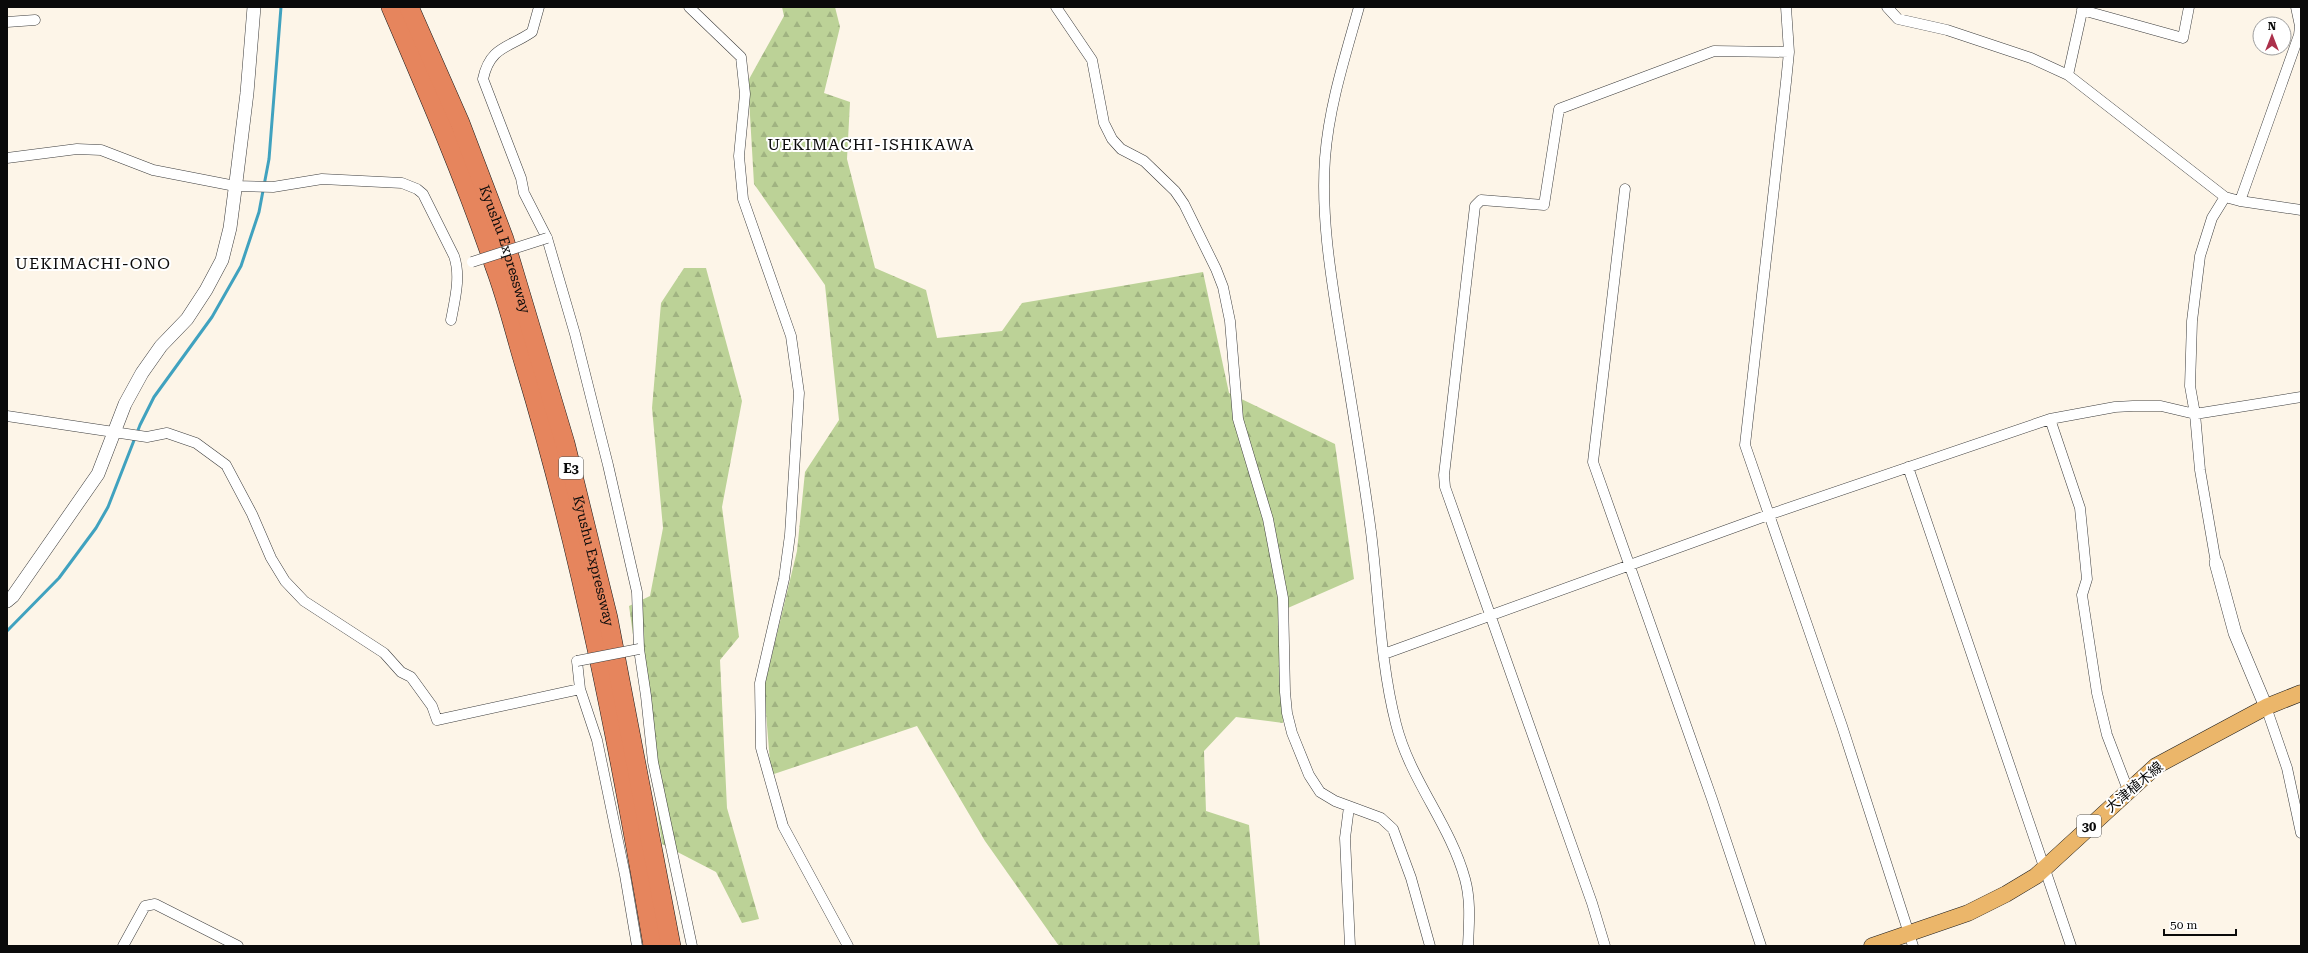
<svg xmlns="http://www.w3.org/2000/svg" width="2308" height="953" font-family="'Roboto Serif','Noto Sans JP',serif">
  <defs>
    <pattern id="forest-firs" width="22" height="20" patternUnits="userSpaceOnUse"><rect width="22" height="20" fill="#bcd297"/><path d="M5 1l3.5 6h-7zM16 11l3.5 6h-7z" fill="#a0b381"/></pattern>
  </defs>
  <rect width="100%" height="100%" fill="#fdf5e8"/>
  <!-- forest -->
  <path fill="url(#forest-firs)" d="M782,7H835L840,27L824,93L850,102L847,159L875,268L926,290L937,338L1002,331L1022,303L1203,272L1229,393L1335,444L1354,579L1281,611L1283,723L1236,717L1204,751L1206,811L1249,825L1260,946H1059L985,841L917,726L771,775L764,688L797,551L805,472L839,420L825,285L754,184L748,81L784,16Z
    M684,268H706L742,401L722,507L739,637L720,660L727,808L759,919L742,923L716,872L662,844L629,606L650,596L663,528L652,408L661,303Z"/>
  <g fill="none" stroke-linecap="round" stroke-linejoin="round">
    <!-- stream -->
    <path stroke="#40a2bf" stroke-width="3" d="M7,631L59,578L96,528L108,507L140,425L154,397L212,317L241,266L259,212L269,159L281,7"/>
    <!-- minor casing -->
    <g stroke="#3d3d3d" stroke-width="11">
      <path id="minor" d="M539,7L532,32C509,48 490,46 483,79L521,178L524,193L547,238L575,334L608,465L637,592L639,649L646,696L653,762L692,946
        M689,7L741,57L745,94L739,156L743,199L791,336L799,393L790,535L784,579L760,683L761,748L783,826L848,946
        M1056,7L1092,60L1104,123L1112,139L1121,149L1144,161L1175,191L1184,204L1216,269L1223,287L1230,321L1238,419L1268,519L1283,598L1285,692L1287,713L1292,733L1309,775L1320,792L1335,801L1381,818L1393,829L1411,878L1430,946
        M1359,7C1345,57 1329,106 1325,158C1321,214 1330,271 1339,327C1350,395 1362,464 1371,532C1379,596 1380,662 1396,724C1410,780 1450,824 1465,879C1471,901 1469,923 1468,946
        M1786,7L1789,52L1786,82L1745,445L1842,726L1913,946
        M1887,7L1898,19L1947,30L2031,58L2068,75L2225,197L2240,201L2301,210
        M2082,10L2183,38L2189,7
        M7,22L35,20
        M2068,75L2083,7
        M7,158L77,149L101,150L153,170L235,186L273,187L322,179L402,183L417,189L423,194L454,256C461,276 455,299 451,320
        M1625,189L1593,462L1712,799L1761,946
        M2240,201L2299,35L2300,26L2296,7
        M7,416L147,437L167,433L196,443L226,465L252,514L271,558L285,581L304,601L384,653L401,672L411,677L432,706L437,720L580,689
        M2050,419L2080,508L2087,579L2082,595L2097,693L2107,735L2128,790
        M1908,467L2071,946
        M2216,563L2200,470L2195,414L2190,386L2192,321L2200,256L2212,218L2225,197
        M1384,654L1771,514L2050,419L2115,407L2133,406H2161L2195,414L2301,397
        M577,661L580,689L597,740L625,875L637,946
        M2266,707L2287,768L2301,833
        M1349,807L1345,838L1350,946
        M123,946L145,906L155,904L238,946
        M1605,946L1592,903L1445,487L1444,475L1475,206L1481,200L1544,205L1559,109L1714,51L1789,52"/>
    </g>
    <!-- tertiary casing -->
    <g stroke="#3d3d3d" stroke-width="14">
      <path id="tertiary" d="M2216,563L2235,633L2266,707
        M7,601L13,596L98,474L125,404L142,373L161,346L187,319L206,290L222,260L230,228L237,174L247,93L254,7"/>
    </g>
    <!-- primary casing -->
    <g stroke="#1b1b1b" stroke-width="17">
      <path id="primary" d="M1872,946L1968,913L2006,894L2036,876L2156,766L2266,707L2301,693"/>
    </g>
    <!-- motorway casing -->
    <g stroke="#1b1b1b" stroke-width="20">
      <g id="motorway">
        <path d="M391,7C428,93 465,179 495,267C507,299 515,333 525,366C582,556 620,750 653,946"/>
        <path id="s1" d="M409,7L460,123L504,239L565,443L608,618L671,946"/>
      </g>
    </g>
    <!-- minor -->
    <use href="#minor" stroke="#fff" stroke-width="10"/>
    <!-- tertiary -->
    <use href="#tertiary" stroke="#fff" stroke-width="13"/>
    <!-- primary -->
    <use href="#primary" stroke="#ebb66a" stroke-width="16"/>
    <!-- motorway -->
    <use href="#motorway" stroke="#e6855d" stroke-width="19"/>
    <!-- minor-bridge casing -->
    <g stroke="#3d3d3d" stroke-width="11" stroke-linecap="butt">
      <path id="minor-bridge" d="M472,262L547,238
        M577,661L639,649"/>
    </g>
    <!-- minor-bridge -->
    <use href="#minor-bridge" stroke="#fff" stroke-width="10"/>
  </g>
  <g text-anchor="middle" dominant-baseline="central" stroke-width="4" stroke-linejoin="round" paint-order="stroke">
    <!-- shield labels -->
    <g fill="#fff" stroke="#545454" stroke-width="1">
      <rect x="559" y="457" width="24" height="22" rx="3"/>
      <rect x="2077" y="815" width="24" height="22" rx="3"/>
    </g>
    <g font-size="13" font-weight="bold" fill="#0a0a0a">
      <text x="571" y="468">E3</text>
      <text x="2089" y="826">30</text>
    </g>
    <!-- street labels -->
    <g font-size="14" fill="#0a0a0a" stroke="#fff">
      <text stroke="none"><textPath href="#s1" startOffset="261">Kyushu Expressway</textPath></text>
      <text stroke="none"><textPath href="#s1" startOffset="585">Kyushu Expressway</textPath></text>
      <text transform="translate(2134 787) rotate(-40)">大津植木線</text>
    </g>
    <!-- quarter labels -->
    <g font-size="16" letter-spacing="1" fill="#0a0a0a" stroke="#fff">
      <text x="871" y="144">UEKIMACHI-ISHIKAWA</text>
      <text x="93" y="263">UEKIMACHI-ONO</text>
    </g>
  </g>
  <!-- border -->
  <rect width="2308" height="953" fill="none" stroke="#0a0a0a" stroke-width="16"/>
  <!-- north arrow -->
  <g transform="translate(2272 36)"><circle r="19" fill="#ffffff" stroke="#9d9d9d"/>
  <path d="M0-3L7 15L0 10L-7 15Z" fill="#ab304b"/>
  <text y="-6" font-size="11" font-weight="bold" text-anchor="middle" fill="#0a0a0a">N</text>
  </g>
  <!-- scale -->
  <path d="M2164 929v6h72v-6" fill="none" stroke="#0a0a0a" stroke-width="2"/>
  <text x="2170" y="929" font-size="12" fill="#0a0a0a" stroke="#ffffff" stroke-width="3" paint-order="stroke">50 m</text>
</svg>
